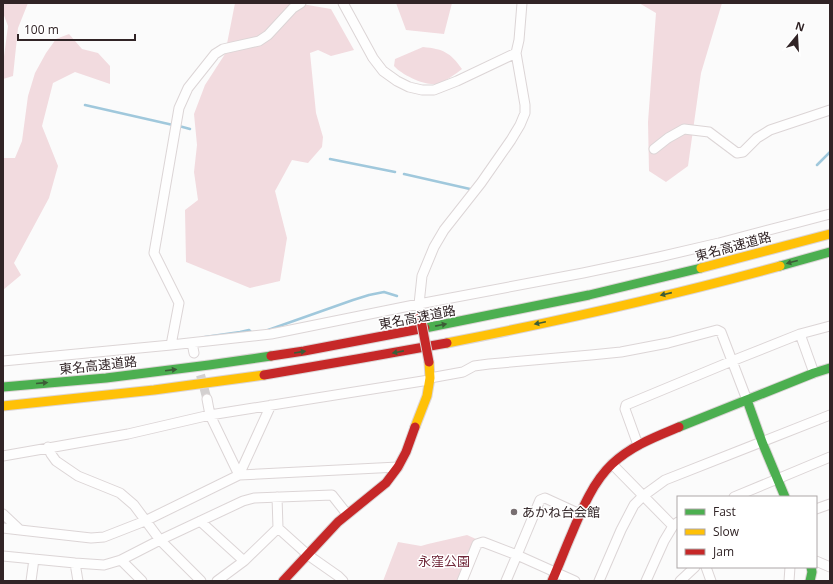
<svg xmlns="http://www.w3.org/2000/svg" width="833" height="584" font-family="'Open Sans','Noto Sans JP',sans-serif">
  <rect width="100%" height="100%" fill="#fbfbfb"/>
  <!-- green -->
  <path fill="#f2dbdf" d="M3,3H28L18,28L13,76L3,79V64L8,26L3,13Z
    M235,3H296L331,9L354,50L331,56L318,50L310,53L316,113L323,137L322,147L308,163L292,160L275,191L287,238L280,281L250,288L186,262L185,210L198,200L194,172L197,145L194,114L205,85L225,54Z
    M396,3H452L444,34L406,30Z
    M639,3H722L701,73L688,166L666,182L649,171L648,122L656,13Z
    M69,34L82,49L98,53L110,66V84L75,72L53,83L42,126L58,166L49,198L14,263L21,275L3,290V158H15L22,141L28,96L35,73L46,53L56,39Z
    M423,47C443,49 450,52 462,69C457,73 443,83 437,84C425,86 402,75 394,66L395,59Z
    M467,535L476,539L458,581H383L398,542L421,546L428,544Z"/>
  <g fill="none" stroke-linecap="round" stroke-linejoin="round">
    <!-- stream -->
    <path stroke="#a0c8dc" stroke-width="2.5" d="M85,105L173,125
      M179,126L190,129
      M330,159L395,172
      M817,165L830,152
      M404,174L470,189
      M268,330L353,300L369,295L384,292L397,296
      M205,337L240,332L249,330L252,333H254"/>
    <!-- street-tunnel -->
    <path stroke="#d3d0d0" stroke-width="9" stroke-dasharray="9 4.5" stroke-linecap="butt" d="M197,362L207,399"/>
    <!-- street casing -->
    <g stroke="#dcd5d6" stroke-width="11">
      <path id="street" d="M343,3L373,58L383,71L397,81L409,87L422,90H434L457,81L516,53
        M654,149L668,138L684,129L709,132L737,153L743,152L757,138L770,130L830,110
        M420,309L419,304L422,276L434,247L444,230L481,183L511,140L520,125L525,113V105L516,53L519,40L522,3
        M800,334L814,373
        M192,343L194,353
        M171,345L179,303L154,253L179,108L188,88L215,54L223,49L259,41L268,35L293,8L301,3
        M3,361L171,345L271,334L419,304L583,273L659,257L719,243L830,214
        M430,378L463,372L474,366L489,364L591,355L621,352L668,343L717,330L721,332L747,400
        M207,399L210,415L239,475
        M638,445L625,409L626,405L732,361L800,334L830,326
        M48,447L51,454L56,461L78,476L120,493L134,505L160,540L201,581
        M3,456L128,434L210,415L429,380
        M612,464L673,526
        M239,475L271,405
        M277,497L278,528L308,555L338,576L343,581
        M734,497L830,457
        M816,509L830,504
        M3,514L20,530L91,538L104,537L145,521L239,475L398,467
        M200,521L244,561
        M3,528L20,530
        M3,556L75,563L104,565L121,560L160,540L243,501L254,498L332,495L347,514
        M121,560L142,581
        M816,561L830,567
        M75,563L78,581
        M706,567L711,581
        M31,581L34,559
        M217,581L244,561L278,528
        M462,581L477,544L483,542L517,555L506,581
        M575,581L517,555L540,500L545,498L580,514
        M599,581L621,530L634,505L643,496L665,480L830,415
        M646,581L664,541L673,526L678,522
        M680,581L695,567
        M789,581L790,567"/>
    </g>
    <!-- fast casing -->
    <g stroke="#dcd5d6" stroke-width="11">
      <path id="fast" d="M780,266L830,252
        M425,328L589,295L701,268
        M3,387L106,378L209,365L271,356
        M747,400L762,442L785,497
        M679,427L814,373L830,368
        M810,581L812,572L811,567"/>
    </g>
    <!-- slow casing -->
    <g stroke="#dcd5d6" stroke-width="11">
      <path id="slow" d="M701,268L830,234
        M447,343C559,321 670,296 780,266
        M3,406L154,390L264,375
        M415,427L427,396L430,378L429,362"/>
    </g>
    <!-- jam casing -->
    <g stroke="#dcd5d6" stroke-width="11">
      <path id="jam" d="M271,356L304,351L425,328
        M264,375L357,359L447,343
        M283,581L338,522L386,483L398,467L406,452L415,427
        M552,581C559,565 565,549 572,533C582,509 593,482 612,464C631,446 655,437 679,427"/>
    </g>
    <!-- street -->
    <use href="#street" stroke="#fefefe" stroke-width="9"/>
    <!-- fast -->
    <use href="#fast" stroke="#4caf50" stroke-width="9"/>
    <!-- slow -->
    <use href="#slow" stroke="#ffc107" stroke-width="9"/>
    <!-- jam -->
    <use href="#jam" stroke="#c62828" stroke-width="9"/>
    <!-- jam-bridge casing -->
    <g stroke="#dcd5d6" stroke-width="11" stroke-linecap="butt">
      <path id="jam-bridge" d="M420,315L429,362"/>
    </g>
    <!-- jam-bridge -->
    <use href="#jam-bridge" stroke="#c62828" stroke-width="9"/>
  </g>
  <!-- one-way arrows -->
  <defs><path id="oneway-solid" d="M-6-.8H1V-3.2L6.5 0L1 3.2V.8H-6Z"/></defs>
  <g fill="#3c5c37">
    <use href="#oneway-solid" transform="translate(792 262) rotate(165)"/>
    <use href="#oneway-solid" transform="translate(666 294) rotate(167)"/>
    <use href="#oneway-solid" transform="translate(540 323) rotate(168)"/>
    <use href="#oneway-solid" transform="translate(441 325) rotate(-11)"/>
    <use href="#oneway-solid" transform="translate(300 352) rotate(-9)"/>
    <use href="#oneway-solid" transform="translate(398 352) rotate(169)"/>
    <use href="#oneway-solid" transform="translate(171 370) rotate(-7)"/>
    <use href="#oneway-solid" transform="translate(42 383) rotate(-5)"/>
  </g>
  <!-- markers -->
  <circle fill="#786f71" stroke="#fff" stroke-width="1.5" cx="514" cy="512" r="4"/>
  <g text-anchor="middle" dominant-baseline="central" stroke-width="3" stroke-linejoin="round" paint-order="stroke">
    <!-- street labels -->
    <g font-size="13" fill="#312426" stroke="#fff">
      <text transform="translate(733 246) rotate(-15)">東名高速道路</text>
      <text transform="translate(417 317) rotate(-11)">東名高速道路</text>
      <text transform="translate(98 365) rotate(-6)">東名高速道路</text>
    </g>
    <!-- poi labels -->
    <g font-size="13" fill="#312426" stroke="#fff" text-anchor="start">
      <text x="522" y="512">あかね台会館</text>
    </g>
    <!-- park labels -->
    <g font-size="13" fill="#71293b" stroke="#fff">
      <text x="444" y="561">永窪公園</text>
    </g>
  </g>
  <!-- border -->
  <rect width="833" height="584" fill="none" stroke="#312426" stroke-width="8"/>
  <!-- legend -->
  <rect x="677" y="496" width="140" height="72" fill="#ffffff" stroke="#ada7a8"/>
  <rect x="685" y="509" width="20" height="6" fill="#4caf50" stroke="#ada7a8"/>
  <text x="713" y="516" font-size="12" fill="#312426">Fast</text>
  <rect x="685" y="529" width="20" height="6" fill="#ffc107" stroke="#ada7a8"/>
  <text x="713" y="536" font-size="12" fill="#312426">Slow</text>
  <rect x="685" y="549" width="20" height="6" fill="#c62828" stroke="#ada7a8"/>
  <text x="713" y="556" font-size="12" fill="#312426">Jam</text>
  <!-- north arrow -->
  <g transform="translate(797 36) rotate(18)" stroke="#ffffff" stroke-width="3" paint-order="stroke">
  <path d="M0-3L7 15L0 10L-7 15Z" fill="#312426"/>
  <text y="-6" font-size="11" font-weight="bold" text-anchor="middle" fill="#312426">N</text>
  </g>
  <!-- scale -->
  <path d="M18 34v6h117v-6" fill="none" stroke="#312426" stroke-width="2"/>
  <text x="24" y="34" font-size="12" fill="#312426" stroke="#ffffff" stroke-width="3" paint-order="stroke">100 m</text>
</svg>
